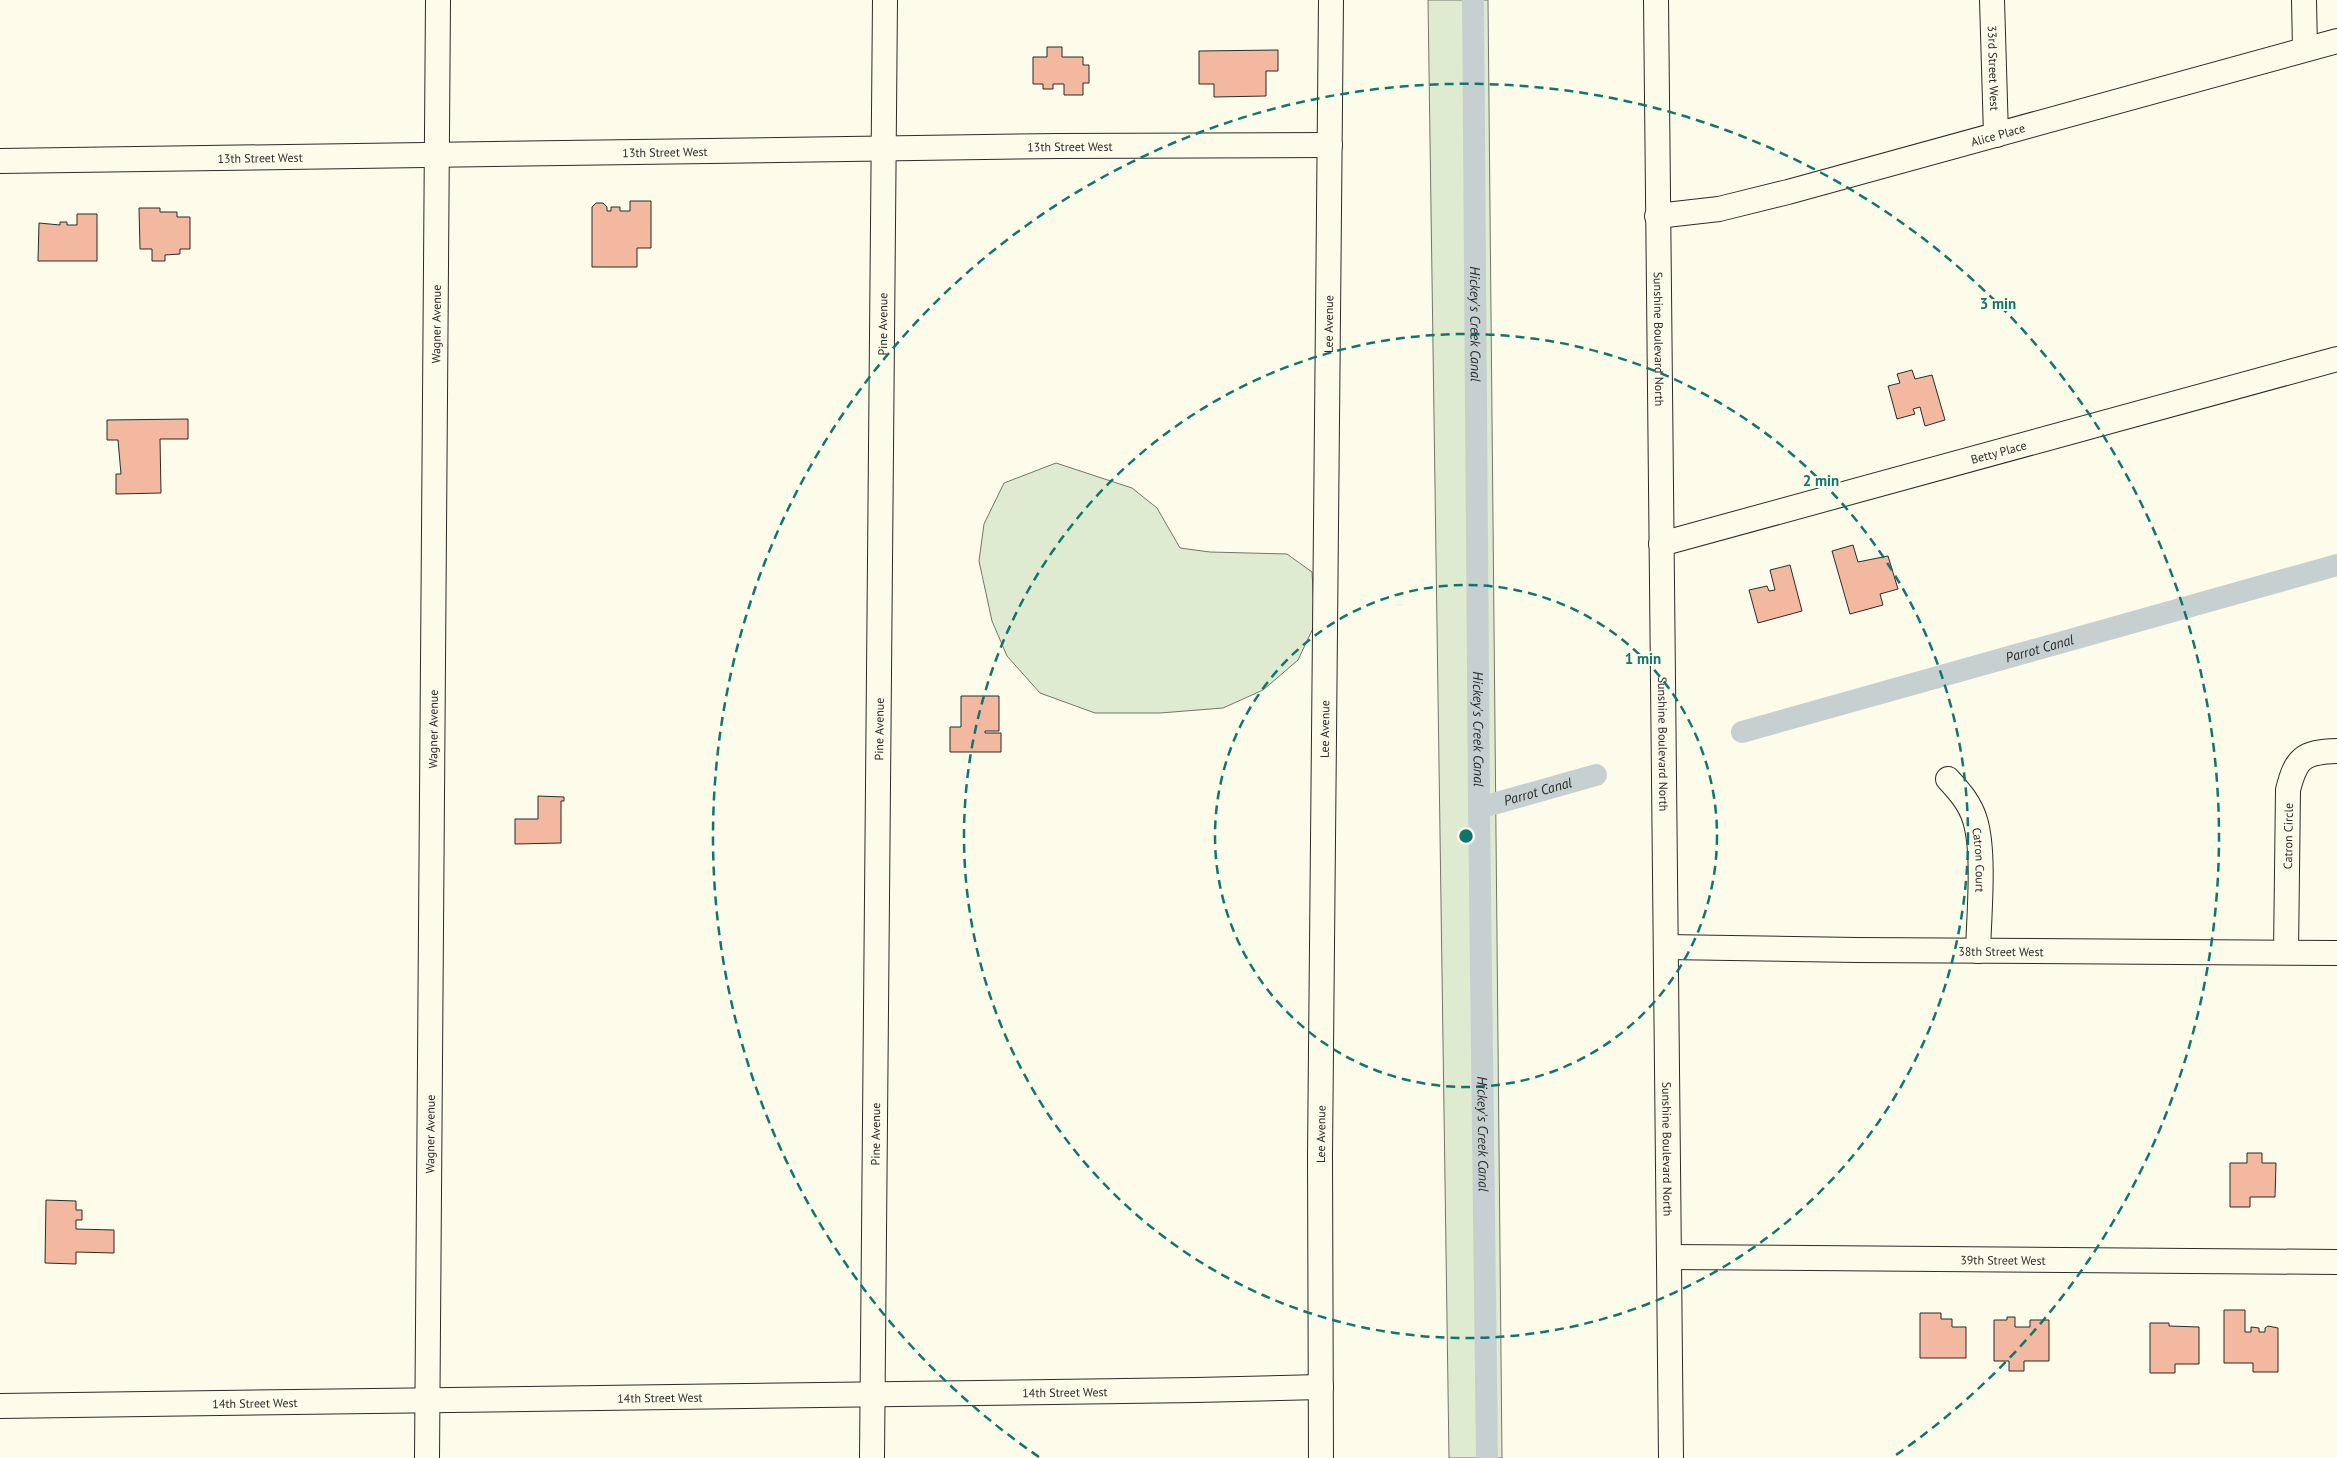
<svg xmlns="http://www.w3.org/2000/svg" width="2337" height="1458" font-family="'PT Sans',sans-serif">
  <rect width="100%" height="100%" fill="#fdfbea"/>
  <!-- green -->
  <path fill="#deebd1" stroke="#74746e" d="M1428,0H1488L1502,1458H1449Z
    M1056,463L1132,488L1157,508L1180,548L1210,552L1287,554L1312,572L1315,624L1298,660L1263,690L1223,708L1160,713H1095L1040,693L1007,656L992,621L979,561L984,524L1004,483Z"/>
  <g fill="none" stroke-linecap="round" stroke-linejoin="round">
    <!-- canal -->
    <g stroke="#c7d0d0" stroke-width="22">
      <path id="s1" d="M1473,0L1479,808L1487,1458"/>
      <path id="s2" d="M1742,732L2337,565"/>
      <path id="s3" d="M1479,808L1596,775"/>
    </g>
  </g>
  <!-- building -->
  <path fill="#f2b8a0" stroke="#2b2b2b" d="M1047,47H1062V57H1083V65H1089V83H1083V95H1064V84H1053V89H1043V84H1033V57H1047Z
    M1278,50V71H1266V96L1214,97V84H1199V51Z
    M630,201H651V248H637V267H592V207L596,203H603L607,207V211H611V207H620V211H630Z
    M139,208H160V212H177V217H190V249H180V254L165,255V261H152V249H140Z
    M77,214H97V261H38L39,223L60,225V222H67V225H77Z
    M1912,370L1915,379L1932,375L1945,420L1925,426L1920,407L1913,409L1915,414L1897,419L1888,386L1900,383L1897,374Z
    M188,419V439H160L161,493L116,494V474H121L118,440H107V420Z
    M1853,545L1858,562L1888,556L1898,589L1880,594L1883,605L1850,614L1832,551Z
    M1790,565L1802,611L1758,623L1749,590L1767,586L1769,591L1775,590L1770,570Z
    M961,696H999V731H985V733H1001V752H950V727H961Z
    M538,796L564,797V801H561V843L515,844V819H538Z
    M2247,1153H2262V1163H2276L2275,1197H2250V1207H2230V1163H2247Z
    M46,1200L76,1201V1210H82V1220H76V1229L114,1230V1253L76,1252V1264L45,1263Z
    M2224,1310H2245V1332H2251V1327L2259,1328V1332H2265V1328L2268,1326L2278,1328V1372H2253V1363H2224Z
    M1920,1313H1941V1319H1952V1327H1966V1358H1920Z
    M2007,1317H2015V1327H2030V1320H2049V1361H2024V1371H2009V1361H1994V1320H2007Z
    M2150,1323H2169V1326L2199,1327V1364H2175V1373H2150Z"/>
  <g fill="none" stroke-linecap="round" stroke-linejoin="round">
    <!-- minor casing -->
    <g stroke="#2b2b2b" stroke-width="26">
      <g id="minor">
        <path id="s4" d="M1656,0L1671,1458"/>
        <path id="s5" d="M1992,0L1996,135"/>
        <path d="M2304,0L2305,49"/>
        <path id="s6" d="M0,161L1059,146L1330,145"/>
        <path id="s7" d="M1657,216L1719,209L1788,192L2337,41"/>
        <path id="s8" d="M1661,544L2337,359"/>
        <path id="s9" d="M1948,779C1959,791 1970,803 1975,820C1985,852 1979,915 1978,951"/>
        <path id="s10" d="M1666,947L1857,950L2337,953"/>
        <path id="s11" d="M2286,952L2288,790C2296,758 2303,752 2337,751"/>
        <path id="s12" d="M1669,1257L2337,1262"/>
        <path id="s13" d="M0,1406L1196,1390L1321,1387"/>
        <path id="s14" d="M427,1458L438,0"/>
        <path id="s15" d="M872,1458L885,0"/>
        <path id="s16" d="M1321,1458L1320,1155L1331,0"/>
      </g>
    </g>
    <!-- minor -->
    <use href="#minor" stroke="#fdfbea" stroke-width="24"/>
  </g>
  <!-- distance rings -->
  <g fill="none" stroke="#0f766e" stroke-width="2.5" stroke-dasharray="9 6">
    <circle cx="1466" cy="836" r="251"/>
    <circle cx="1466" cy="836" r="502"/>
    <path d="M1039 1457A753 753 0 1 1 1893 1457"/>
  </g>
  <g text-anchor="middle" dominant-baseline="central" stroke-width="4" stroke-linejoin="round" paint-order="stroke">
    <!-- street labels -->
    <g font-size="12" fill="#2b2b2b" stroke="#fdfbea">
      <text stroke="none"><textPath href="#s5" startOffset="68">33rd Street West</textPath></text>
      <text stroke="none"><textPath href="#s7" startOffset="351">Alice Place</textPath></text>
      <text stroke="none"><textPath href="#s6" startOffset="1070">13th Street West</textPath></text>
      <text stroke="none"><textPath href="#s6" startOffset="665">13th Street West</textPath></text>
      <text stroke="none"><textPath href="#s6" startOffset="260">13th Street West</textPath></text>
      <text stroke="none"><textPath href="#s14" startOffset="1134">Wagner Avenue</textPath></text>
      <text stroke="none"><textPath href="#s15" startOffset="1134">Pine Avenue</textPath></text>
      <text stroke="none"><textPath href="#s16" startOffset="1134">Lee Avenue</textPath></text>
      <text stroke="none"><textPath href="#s4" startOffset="339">Sunshine Boulevard North</textPath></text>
      <text stroke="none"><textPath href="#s8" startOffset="350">Betty Place</textPath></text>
      <text stroke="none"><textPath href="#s14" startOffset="729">Wagner Avenue</textPath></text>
      <text stroke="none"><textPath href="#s15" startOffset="729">Pine Avenue</textPath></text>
      <text stroke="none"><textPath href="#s16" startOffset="729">Lee Avenue</textPath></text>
      <text stroke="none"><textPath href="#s4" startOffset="744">Sunshine Boulevard North</textPath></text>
      <text stroke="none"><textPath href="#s11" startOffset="116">Catron Circle</textPath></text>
      <text stroke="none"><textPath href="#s9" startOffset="90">Catron Court</textPath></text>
      <text stroke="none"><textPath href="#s10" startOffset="335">38th Street West</textPath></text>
      <text stroke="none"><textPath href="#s14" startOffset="324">Wagner Avenue</textPath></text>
      <text stroke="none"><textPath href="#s15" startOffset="324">Pine Avenue</textPath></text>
      <text stroke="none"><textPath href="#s16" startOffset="324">Lee Avenue</textPath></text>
      <text stroke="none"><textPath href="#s4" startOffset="1149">Sunshine Boulevard North</textPath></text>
      <text stroke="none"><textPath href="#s12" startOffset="334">39th Street West</textPath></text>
      <text stroke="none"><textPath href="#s13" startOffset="1065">14th Street West</textPath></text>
      <text stroke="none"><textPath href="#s13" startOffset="660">14th Street West</textPath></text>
      <text stroke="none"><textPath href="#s13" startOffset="255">14th Street West</textPath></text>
    </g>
    <!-- water labels -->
    <g font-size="14" font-style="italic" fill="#2b2b2b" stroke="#fdfbea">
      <text stroke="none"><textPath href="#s1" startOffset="324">Hickey's Creek Canal</textPath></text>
      <text stroke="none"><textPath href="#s2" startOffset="309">Parrot Canal</textPath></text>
      <text stroke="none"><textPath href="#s1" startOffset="729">Hickey's Creek Canal</textPath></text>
      <text stroke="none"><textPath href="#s3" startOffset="61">Parrot Canal</textPath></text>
      <text stroke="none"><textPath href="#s1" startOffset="1134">Hickey's Creek Canal</textPath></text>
    </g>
  </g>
  <circle cx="1466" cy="836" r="8" fill="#0f766e" stroke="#fdfbea" stroke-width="2.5"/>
  <g font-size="15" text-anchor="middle" font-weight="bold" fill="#0f766e" stroke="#fdfbea" stroke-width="4" stroke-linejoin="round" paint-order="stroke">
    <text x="1998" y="309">3 min</text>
    <text x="1821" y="486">2 min</text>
    <text x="1643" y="664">1 min</text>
  </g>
</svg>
